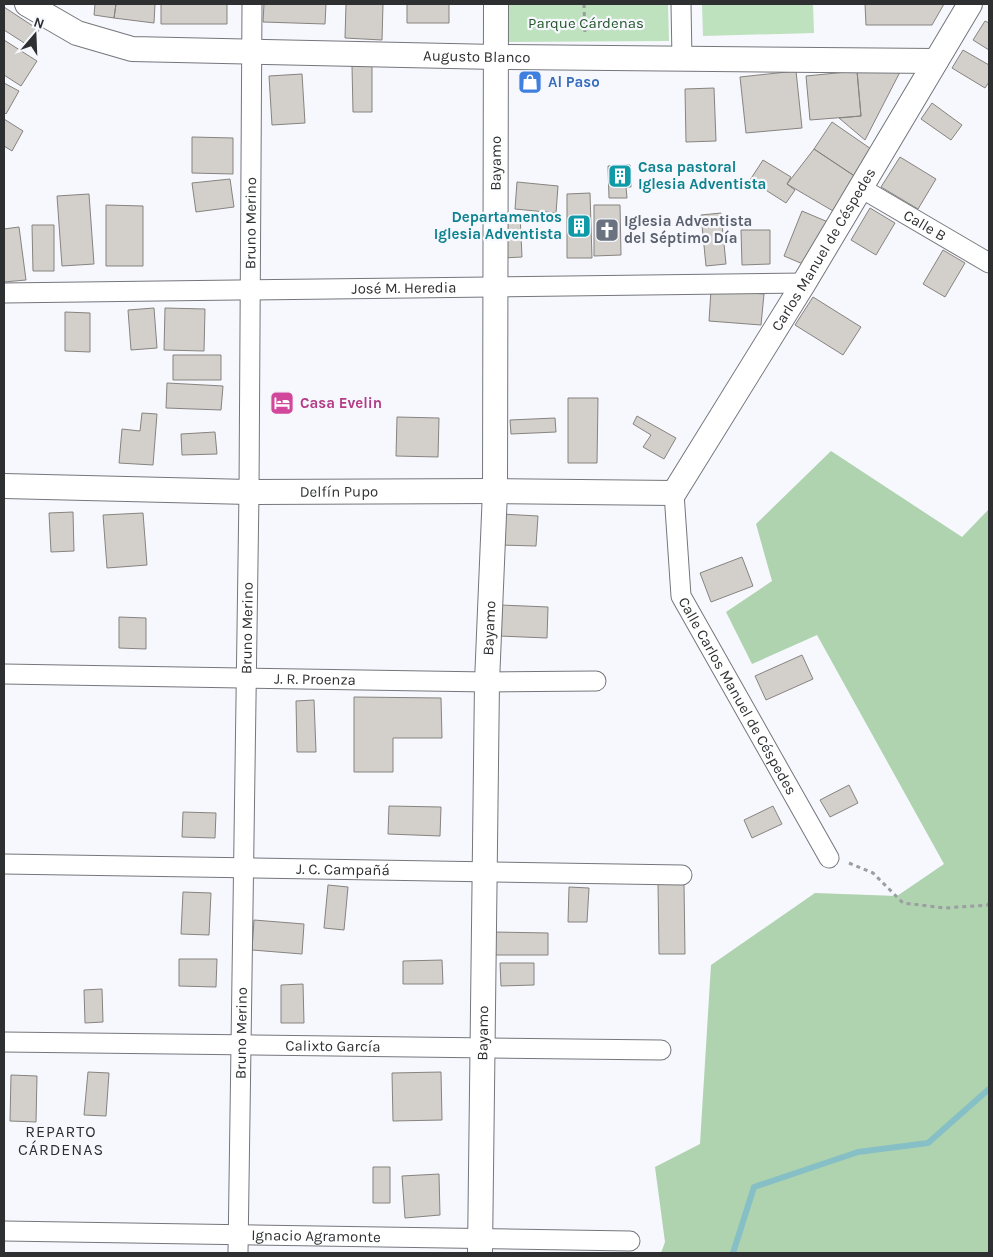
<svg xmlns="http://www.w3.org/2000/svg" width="993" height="1257" font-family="Karla,sans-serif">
  <rect width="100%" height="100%" fill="#f6f8fe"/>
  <!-- green -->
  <path fill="#bee1be" d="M503,4H668L669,41L504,42Z
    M702,4H813L814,33L703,36Z"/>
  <!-- forest -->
  <path fill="#afd2af" d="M831,451L962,537L989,509V1253H661L665,1242L655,1167L700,1144L711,965L815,893L897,896L944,864L817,635L752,664L726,612L772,581L756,524Z"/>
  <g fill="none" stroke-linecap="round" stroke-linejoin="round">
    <!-- stream -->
    <path stroke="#86c0c6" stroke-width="6" d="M733,1253L754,1187L858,1152L928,1143L989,1089"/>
  </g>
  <!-- building -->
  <path fill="#d3cfca" stroke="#87837f" d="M95,4H116L114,18L94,15Z
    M116,4H155L154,23L114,18Z
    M161,4H227V24H161Z
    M264,4H326L325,24L263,22Z
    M346,4H383L382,40L345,38Z
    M407,4H449V23H407Z
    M865,4H944L932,25H866Z
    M4,7L39,30L29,46L4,30Z
    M985,21L989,23V50L973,40Z
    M4,40L37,61L21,86L4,75Z
    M963,50L989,65V82L985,88L952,68Z
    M352,66H372V112H353Z
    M901,70L865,140L839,118L861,116L857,71Z
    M796,71L802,128L746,133L740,77Z
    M857,71L861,116L810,120L806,76Z
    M302,74L305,123L272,125L269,76Z
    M4,83L19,91L6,114L4,112Z
    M714,88L716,141L686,142L685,89Z
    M932,103L962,125L951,140L921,119Z
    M4,119L23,131L12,151L4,146Z
    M832,122L874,151L856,177L814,149Z
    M192,137L233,138V174L192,173Z
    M814,149L856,177L833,211L787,184Z
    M900,157L936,179L918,209L881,187Z
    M763,160L791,177L787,184L795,190L786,203L750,180Z
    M630,165L631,187H626L627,198H609L608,166Z
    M230,179L234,207L196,212L192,183Z
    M517,182L558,186L556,213L515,209Z
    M590,193L592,258H567V194Z
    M89,194L94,264L62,266L57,196Z
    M106,205L143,206V266H106Z
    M594,205H620L621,255L594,256Z
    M870,208L895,223L876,255L851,240Z
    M802,211L828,222L810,267L784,256Z
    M721,213L726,264L706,266L701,215Z
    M520,215L522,257L503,258L500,216Z
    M32,225H54V271H33Z
    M19,227L26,280L4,282V229Z
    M741,230H770V264L742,265Z
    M943,250L965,263L945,297L923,284Z
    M711,290L764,294L761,325L709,321Z
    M813,297L861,327L843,355L795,325Z
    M154,308L157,348L131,350L128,310Z
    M165,308L205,309L204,351L164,350Z
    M65,312L90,313V352L65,351Z
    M173,355H221V380H173Z
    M167,383L223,386L221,410L166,408Z
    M568,398H598L597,463H568Z
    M142,413L157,414L153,465L119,463L122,429L140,431Z
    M637,416L676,438L664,459L643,447L651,435L633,424Z
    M397,417L439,418L438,457L396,456Z
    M555,418L556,432L511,434L510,420Z
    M215,432L217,454L182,455L181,434Z
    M73,512L74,551L51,552L49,513Z
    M143,513L147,565L107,568L103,515Z
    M501,514L538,516L536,546L500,545Z
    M742,557L753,586L711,602L700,573Z
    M500,605L548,607L547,638L499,636Z
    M119,617L146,618V649L119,648Z
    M802,655L813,679L766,700L755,676Z
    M354,697L441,698L442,738H393V772H354Z
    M314,700L316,752H297L296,701Z
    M849,785L858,803L830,817L820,800Z
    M389,806L441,807L440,836L388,834Z
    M773,806L782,824L752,838L744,820Z
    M183,812L216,813L215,838L182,837Z
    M658,884H684L685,954H659Z
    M328,885L348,887L344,930L324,928Z
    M569,887L589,888L587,922H568Z
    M183,892L211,893L209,935L181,934Z
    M254,920L304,924L302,954L252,950Z
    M494,932L548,933V955H495Z
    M179,959H217L216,987L179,986Z
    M442,960L443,984H403V961Z
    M500,963H534V985L501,986Z
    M303,984L304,1023H281V985Z
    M102,989L103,1022L85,1023L84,990Z
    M88,1072L109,1073L106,1116L84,1115Z
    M441,1072L442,1120L393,1121L392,1073Z
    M11,1075L37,1076L36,1122L10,1121Z
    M373,1167H390V1203H373Z
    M439,1174L440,1215L405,1218L402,1176Z"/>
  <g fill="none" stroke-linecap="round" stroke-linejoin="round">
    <!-- minor casing -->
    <g stroke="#74767b" stroke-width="21">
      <g id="minor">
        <path d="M681,4L682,59"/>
        <path id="s1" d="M861,188L989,263"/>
        <path id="s2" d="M4,293L804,283"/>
        <path id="s3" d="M674,493L681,596L829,858"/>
        <path id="s4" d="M4,674L487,682L596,681"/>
        <path id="s5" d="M4,864L682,875"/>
        <path id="s6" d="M4,1042L661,1050"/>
        <path id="s7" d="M4,1231L630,1241"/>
        <path id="s8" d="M238,1253L249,492L252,4"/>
      </g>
    </g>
    <!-- tertiary casing -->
    <g stroke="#74767b" stroke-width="26">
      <g id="tertiary">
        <path id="s9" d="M27,4L77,33L132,49L496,57L936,61"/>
        <path id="s10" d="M4,486L249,492L495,491L674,493L804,283L970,4"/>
        <path id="s11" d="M480,1253L487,682L495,491L496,4"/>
      </g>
    </g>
    <!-- path -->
    <path stroke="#9c9da1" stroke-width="3" stroke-dasharray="4 4" stroke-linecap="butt" d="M584,4L585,36
      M849,863L873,873L903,903L945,908L988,905L989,902"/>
    <!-- minor -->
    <use href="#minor" stroke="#fff" stroke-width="19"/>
    <!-- tertiary -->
    <use href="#tertiary" stroke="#fff" stroke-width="24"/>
  </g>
  <!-- icons -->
  <defs>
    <g id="shop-square" transform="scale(1.25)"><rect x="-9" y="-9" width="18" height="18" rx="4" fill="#3f7fe0" stroke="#f6f8fe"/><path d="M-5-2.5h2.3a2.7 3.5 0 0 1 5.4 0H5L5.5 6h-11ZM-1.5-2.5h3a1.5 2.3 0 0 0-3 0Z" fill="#fff"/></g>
    <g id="building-square" transform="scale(1.25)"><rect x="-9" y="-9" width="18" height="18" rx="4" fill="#0f9aa8" stroke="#f6f8fe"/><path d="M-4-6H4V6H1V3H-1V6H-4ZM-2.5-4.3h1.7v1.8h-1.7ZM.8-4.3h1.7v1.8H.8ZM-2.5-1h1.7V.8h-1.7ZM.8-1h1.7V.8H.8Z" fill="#fff"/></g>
    <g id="church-square" transform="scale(1.25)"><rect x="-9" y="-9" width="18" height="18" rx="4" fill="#6b7280" stroke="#f6f8fe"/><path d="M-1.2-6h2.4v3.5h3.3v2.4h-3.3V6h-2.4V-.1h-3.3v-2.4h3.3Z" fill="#fff"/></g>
    <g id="hotel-square" transform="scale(1.25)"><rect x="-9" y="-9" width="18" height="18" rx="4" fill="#d1479c" stroke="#f6f8fe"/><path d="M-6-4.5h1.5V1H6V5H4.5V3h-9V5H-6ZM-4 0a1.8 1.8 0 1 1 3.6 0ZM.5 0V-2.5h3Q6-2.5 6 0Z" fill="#fff"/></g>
  </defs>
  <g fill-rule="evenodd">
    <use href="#shop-square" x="530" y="82"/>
    <use href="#building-square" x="620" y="176"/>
    <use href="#building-square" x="579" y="226"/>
    <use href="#church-square" x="607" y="230"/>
    <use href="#hotel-square" x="282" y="403"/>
  </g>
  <g text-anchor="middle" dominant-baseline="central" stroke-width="4.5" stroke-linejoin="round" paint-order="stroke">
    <!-- park labels -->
    <g font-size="15" fill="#245528" stroke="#f6f8fe">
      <text x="586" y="23">Parque Cárdenas</text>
    </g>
    <!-- street labels -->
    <g font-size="15" fill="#2e2f31" stroke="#f6f8fe">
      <text stroke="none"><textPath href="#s9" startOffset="460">Augusto Blanco</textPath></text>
      <text stroke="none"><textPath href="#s11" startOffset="1090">Bayamo</textPath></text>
      <text stroke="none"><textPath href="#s8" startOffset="1030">Bruno Merino</textPath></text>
      <text stroke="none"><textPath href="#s1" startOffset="74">Calle B</textPath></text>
      <text stroke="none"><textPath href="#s10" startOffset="956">Carlos Manuel de Céspedes</textPath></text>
      <text stroke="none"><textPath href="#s2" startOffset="400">José M. Heredia</textPath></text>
      <text stroke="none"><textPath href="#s10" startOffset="335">Delfín Pupo</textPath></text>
      <text stroke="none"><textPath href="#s11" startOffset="625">Bayamo</textPath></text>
      <text stroke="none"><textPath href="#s8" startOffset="625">Bruno Merino</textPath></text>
      <text stroke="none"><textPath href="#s4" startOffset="311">J. R. Proenza</textPath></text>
      <text stroke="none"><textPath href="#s3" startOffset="218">Calle Carlos Manuel de Céspedes</textPath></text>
      <text stroke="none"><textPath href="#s5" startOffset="339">J. C. Campañá</textPath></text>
      <text stroke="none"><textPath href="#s8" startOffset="220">Bruno Merino</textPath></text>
      <text stroke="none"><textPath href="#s11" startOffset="220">Bayamo</textPath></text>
      <text stroke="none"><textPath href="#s6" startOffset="329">Calixto García</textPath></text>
      <text stroke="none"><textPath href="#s7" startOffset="312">Ignacio Agramonte</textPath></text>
    </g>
    <!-- shop labels -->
    <g font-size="15" font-weight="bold" fill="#366cbe" stroke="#f6f8fe" text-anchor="start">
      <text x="548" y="82">Al Paso</text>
    </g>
    <!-- culture labels -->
    <g font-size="15" font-weight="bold" fill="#0d838f" stroke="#f6f8fe" text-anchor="start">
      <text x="638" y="167">Casa pastoral<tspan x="638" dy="17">Iglesia Adventista</tspan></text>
      <text x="562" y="217" text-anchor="end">Departamentos<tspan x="562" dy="17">Iglesia Adventista</tspan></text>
    </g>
    <!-- worship labels -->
    <g font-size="15" font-weight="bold" fill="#5b616d" stroke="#f6f8fe" text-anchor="start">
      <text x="624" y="221">Iglesia Adventista<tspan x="624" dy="17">del Séptimo Día</tspan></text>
    </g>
    <!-- hotel labels -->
    <g font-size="15" font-weight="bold" fill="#b23c85" stroke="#f6f8fe" text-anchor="start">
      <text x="300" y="403">Casa Evelin</text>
    </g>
    <!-- neighbourhood labels -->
    <g font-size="16" letter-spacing="1" fill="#2e2f31" stroke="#f6f8fe">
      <text x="61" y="1131">REPARTO<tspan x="61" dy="18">CÁRDENAS</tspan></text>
    </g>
  </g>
  <!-- border -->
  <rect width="993" height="1257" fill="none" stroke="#2e2f31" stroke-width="10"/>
  <!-- north arrow -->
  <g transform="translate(35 35) rotate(19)" stroke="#f6f8fe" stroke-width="4" paint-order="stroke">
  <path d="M0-4L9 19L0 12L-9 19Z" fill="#2e2f31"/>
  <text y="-8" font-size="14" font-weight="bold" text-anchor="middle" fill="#2e2f31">N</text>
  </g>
</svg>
